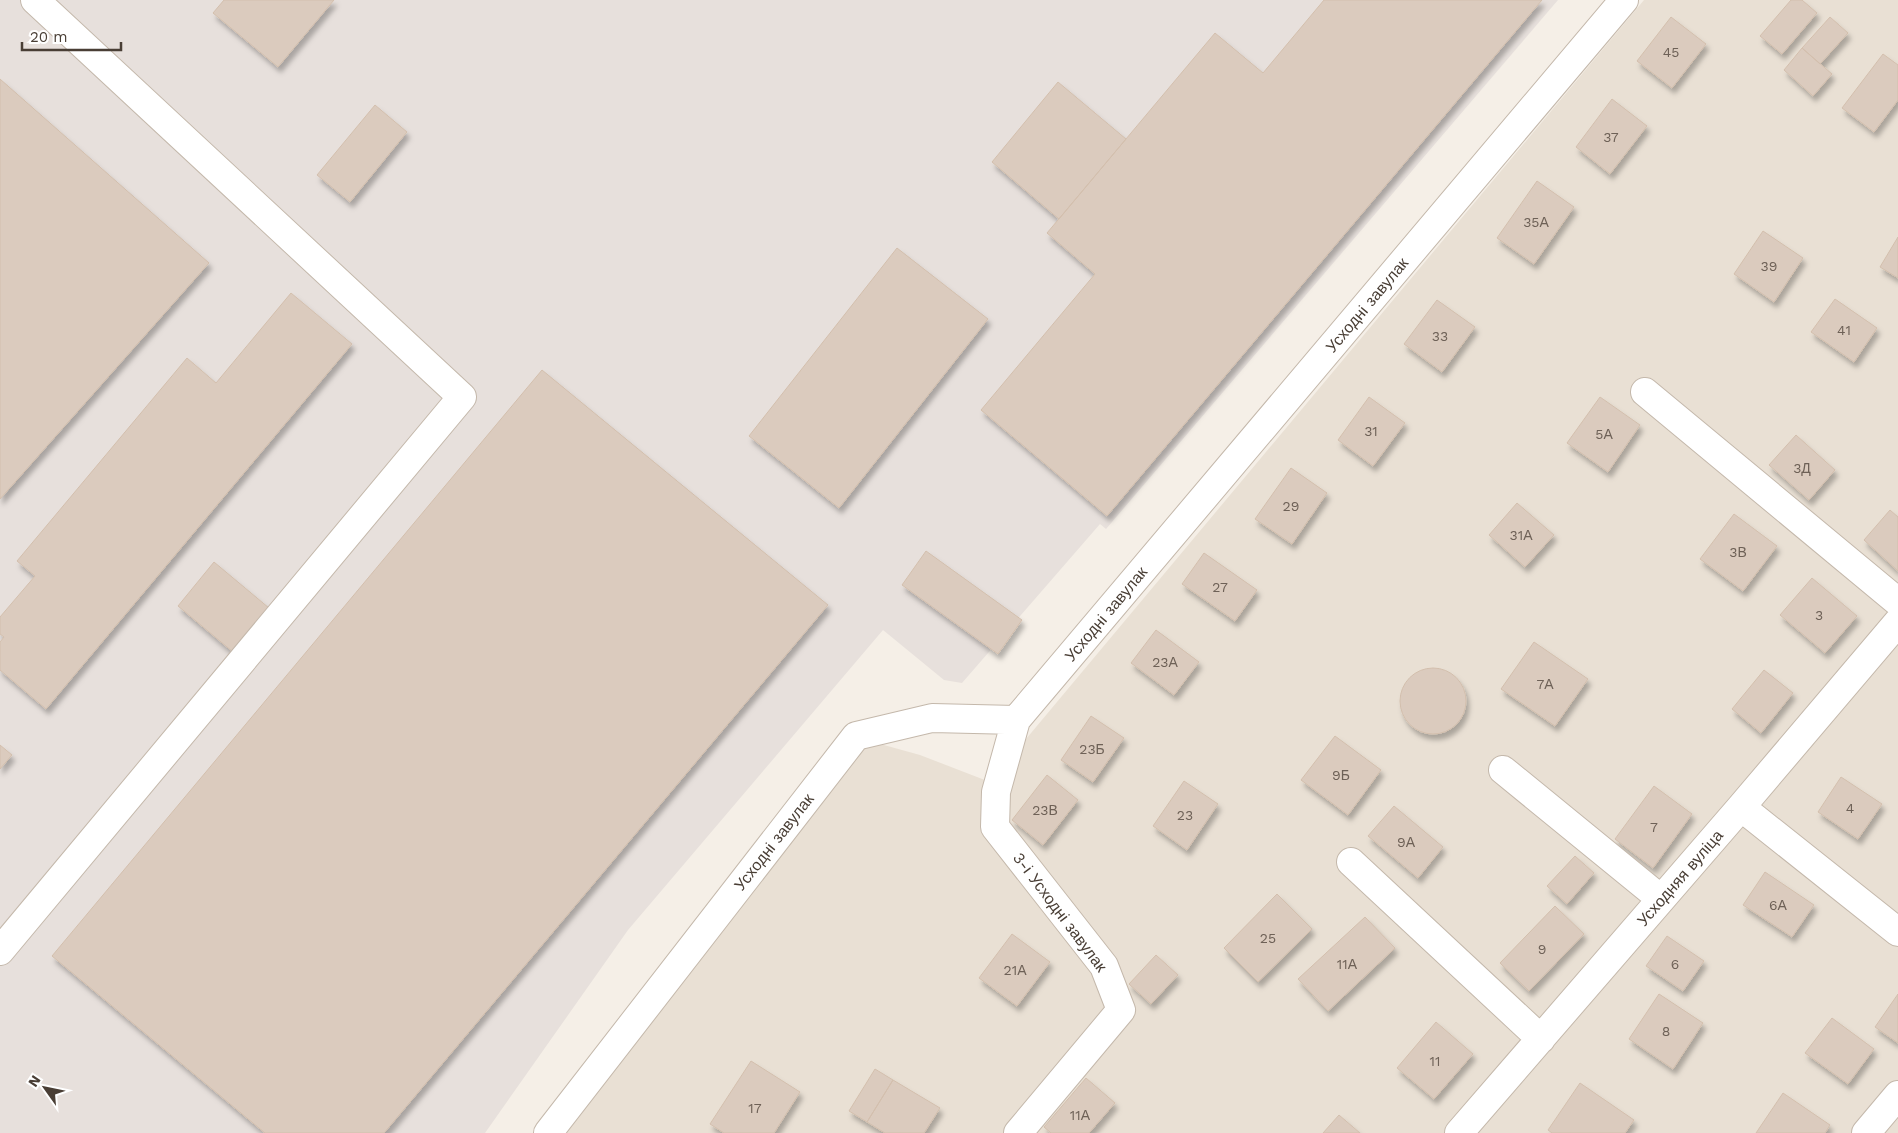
<svg xmlns="http://www.w3.org/2000/svg" width="1898" height="1133" font-family="'Work Sans',sans-serif">
  <defs>
    <filter id="shadow"><feDropShadow dx="3" dy="5.5" stdDeviation="2.5" flood-color="#0004"/></filter>
  </defs>
  <rect width="100%" height="100%" fill="#f5efe7"/>
  <!-- residential -->
  <path fill="#e9e0d4" d="M1644,0H1898V1133H560L856,752L873,742L920,755L990,782Z"/>
  <!-- industrial -->
  <path fill="#e7e0dc" d="M0,0H1558L1106,529L1100,524L962,683L944,680L883,630L628,930L485,1133H0Z"/>
  <!-- building -->
  <path fill="#dbcbbe" stroke="#d3bfad" filter="url(#shadow)" d="M224,0H334L278,67L213,13Z
    M1324,0H1542L1107,516L981,410L1095,274L1047,233L1215,33L1263,73Z
    M1791,0H1802L1817,13L1782,54L1760,36Z
    M1671,17L1706,44L1672,88L1637,61Z
    M1830,17L1848,33L1820,64L1802,48Z
    M1802,48L1832,74L1813,96L1784,70Z
    M1883,54L1898,65V100L1874,132L1842,108Z
    M0,79L209,263L0,499Z
    M1058,82L1126,139L1059,219L992,162Z
    M1612,99L1647,126L1610,174L1576,147Z
    M375,105L407,132L350,202L317,175Z
    M1537,181L1574,207L1534,264L1497,238Z
    M1763,231L1803,258L1774,302L1734,274Z
    M1898,237V278L1880,267Z
    M897,248L988,319L839,508L749,436Z
    M291,293L352,344L46,709L0,670V642L4,637L0,634V617L35,576L17,561L187,358L216,383Z
    M1835,299L1877,328L1854,362L1811,332Z
    M1437,300L1475,327L1442,372L1404,344Z
    M542,370L828,605L384,1133H265L52,956Z
    M1369,397L1405,423L1373,466L1338,440Z
    M1600,397L1640,425L1608,472L1567,443Z
    M1796,435L1835,470L1809,500L1769,465Z
    M1291,468L1327,493L1292,544L1255,519Z
    M1517,503L1554,535L1525,567L1489,535Z
    M1890,510L1898,517V571L1864,540Z
    M1734,514L1777,546L1743,591L1700,559Z
    M926,551L1022,620L998,654L902,585Z
    M1204,553L1257,590L1235,621L1182,584Z
    M214,562L269,608L233,652L178,606Z
    M1812,578L1857,616L1825,653L1780,615Z
    M1156,630L1199,662L1174,695L1131,663Z
    M1534,642L1588,679L1555,726L1501,689Z
    M1400 701a33 33 0 1 1 66 0a33 33 0 1 1-66 0Z
    M1764,670L1793,693L1761,733L1732,709Z
    M1091,716L1124,738L1093,782L1061,760Z
    M1335,736L1381,770L1348,815L1301,780Z
    M0,745L12,755L0,769Z
    M1047,775L1078,800L1043,845L1012,820Z
    M1841,777L1882,804L1858,839L1818,812Z
    M1184,781L1218,804L1187,850L1153,826Z
    M1654,786L1692,814L1653,868L1615,839Z
    M1394,806L1443,847L1418,878L1368,836Z
    M1575,856L1594,873L1567,904L1547,886Z
    M1765,872L1814,905L1792,937L1743,905Z
    M1277,894L1312,929L1258,982L1224,948Z
    M1555,906L1584,934L1529,991L1500,963Z
    M1365,917L1395,948L1328,1011L1298,979Z
    M1012,934L1050,962L1017,1006L979,978Z
    M1667,936L1704,961L1683,991L1646,966Z
    M1156,955L1178,975L1151,1004L1129,984Z
    M1659,994L1703,1023L1673,1069L1629,1039Z
    M1898,994V1043L1875,1027Z
    M1832,1018L1874,1049L1848,1084L1805,1053Z
    M1436,1022L1473,1054L1434,1099L1397,1068Z
    M751,1061L800,1092L774,1133H724L710,1124Z
    M875,1069L893,1080L867,1122L849,1111Z
    M1086,1078L1115,1103L1089,1133H1051L1044,1127Z
    M893,1080L940,1108L924,1133H885L867,1122Z
    M1580,1083L1634,1120L1625,1133H1552L1548,1130Z
    M1783,1093L1830,1125L1825,1133H1756Z
    M1339,1115L1360,1133H1323Z"/>
  <g fill="none" stroke-linecap="round" stroke-linejoin="round">
    <!-- minor casing -->
    <g stroke="#c4b8ab" stroke-width="30">
      <path id="minor" d="M1645,392L1898,602
        M1016,720L996,792L995,827L1104,966L1121,1010L1018,1133
        M1503,770L1661,899
        M1741,807L1898,932
        M1351,862L1541,1039
        M0,951L462,397L35,0
        M548,1133L856,736L932,718L1016,720L1624,0
        M1459,1133L1741,807L1898,622
        M1866,1133L1898,1095"/>
    </g>
    <!-- minor -->
    <use href="#minor" stroke="#fff" stroke-width="28"/>
  </g>
  <g text-anchor="middle" dominant-baseline="central" stroke-width="4" stroke-linejoin="round" paint-order="stroke">
    <!-- number labels -->
    <g font-size="14" fill="#6e6157">
      <text x="1671" y="52">45</text>
      <text x="1611" y="137">37</text>
      <text x="1536" y="222">35А</text>
      <text x="1769" y="266">39</text>
      <text x="1844" y="330">41</text>
      <text x="1440" y="336">33</text>
      <text x="1371" y="431">31</text>
      <text x="1604" y="434">5А</text>
      <text x="1802" y="468">3Д</text>
      <text x="1291" y="506">29</text>
      <text x="1521" y="535">31А</text>
      <text x="1738" y="552">3В</text>
      <text x="1220" y="587">27</text>
      <text x="1819" y="615">3</text>
      <text x="1165" y="662">23А</text>
      <text x="1545" y="684">7А</text>
      <text x="1092" y="749">23Б</text>
      <text x="1341" y="775">9Б</text>
      <text x="1850" y="808">4</text>
      <text x="1045" y="810">23В</text>
      <text x="1185" y="815">23</text>
      <text x="1654" y="827">7</text>
      <text x="1406" y="842">9А</text>
      <text x="1778" y="905">6А</text>
      <text x="1268" y="938">25</text>
      <text x="1542" y="949">9</text>
      <text x="1347" y="964">11А</text>
      <text x="1675" y="964">6</text>
      <text x="1015" y="970">21А</text>
      <text x="1666" y="1031">8</text>
      <text x="1435" y="1061">11</text>
      <text x="755" y="1108">17</text>
      <text x="1080" y="1115">11А</text>
    </g>
    <!-- street labels -->
    <g font-size="16" fill="#493e35" stroke="#fff">
      <text transform="translate(1367 305) rotate(-50)">Усходні завулак</text>
      <text transform="translate(1106 614) rotate(-50)">Усходні завулак</text>
      <text transform="translate(774 842) rotate(-52)">Усходні завулак</text>
      <text transform="translate(1680 878) rotate(-49)">Усходняя вуліца</text>
      <text transform="translate(1060 912) rotate(53)">3-і Усходні завулак</text>
    </g>
  </g>
  <!-- north arrow -->
  <g transform="translate(45 1088) rotate(303)" stroke="#ffffff" stroke-width="4" paint-order="stroke">
  <path d="M0-4L9 19L0 12L-9 19Z" fill="#493e35"/>
  <text y="-8" font-size="14" font-weight="bold" text-anchor="middle" fill="#493e35">N</text>
  </g>
  <!-- scale -->
  <path d="M22 42v8h99v-8" fill="none" stroke="#493e35" stroke-width="2.5"/>
  <text x="30" y="42" font-size="15" fill="#493e35" stroke="#ffffff" stroke-width="4" paint-order="stroke">20 m</text>
</svg>
